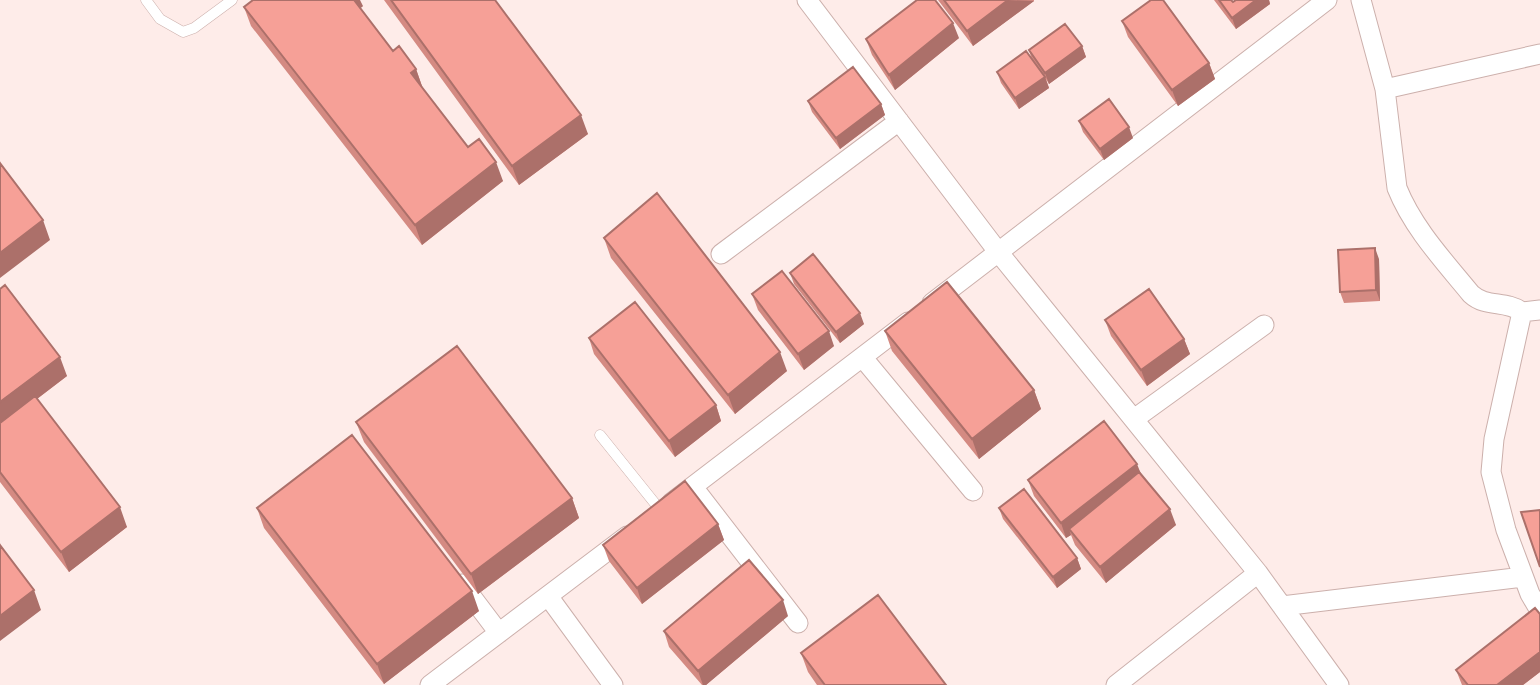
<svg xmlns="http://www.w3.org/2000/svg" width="1540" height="685" font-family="'DM Sans',sans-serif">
  <rect width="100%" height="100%" fill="#feece9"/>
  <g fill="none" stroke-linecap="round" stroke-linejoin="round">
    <!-- lane casing -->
    <g stroke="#ccb0ac" stroke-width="11">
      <path id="lane" d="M146,0L160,19L183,32L194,28L232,0
        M600,435L661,511"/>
    </g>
    <!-- street casing -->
    <g stroke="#ccb0ac" stroke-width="21">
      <path id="street" d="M807,0L999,253L1258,573L1339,685
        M1361,0L1385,89L1397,188C1413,228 1444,261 1471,294C1486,308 1506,300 1522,312L1494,439L1491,472L1506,530L1530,594L1540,611
        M1385,89L1540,54
        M721,254L899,121
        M932,303L1327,0
        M1522,312L1540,310
        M863,358L973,491
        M1134,419L1264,325
        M693,487L798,623
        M671,503L908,322
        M462,584L499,633
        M548,596L613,685
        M1282,606L1523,577
        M430,685L627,536
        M1116,685L1258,573"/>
    </g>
    <!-- lane -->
    <use href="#lane" stroke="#fff" stroke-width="10"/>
    <!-- street -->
    <use href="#street" stroke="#fff" stroke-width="19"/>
  </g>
  <!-- wall -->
  <path fill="#d48a82" d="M384,0H495L588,134L519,185Z
    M938,0H1034V1L973,46Z
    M1214,0H1231L1233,2L1236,0H1269L1270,4L1236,29Z
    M363,6L360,8L393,51L416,69L423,89L468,147L503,181L422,245L251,26L244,7Z
    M1122,21L1209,63L1215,79L1178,106L1128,37Z
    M959,38L895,90L872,55L866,39Z
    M1082,46L1086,57L1049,84L1046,79L1049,88L1019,109L1001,83L997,72L1032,60L1029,50Z
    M808,101L881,104L885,115L840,149L812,112Z
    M1079,121L1133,138L1104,160L1083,132Z
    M604,238L787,371L735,414L611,258Z
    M1379,259L1380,301L1344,303L1340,292Z
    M790,273L864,324L840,343L794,284Z
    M0,289L67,376L37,399L127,527L69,572L0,482Z
    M752,294L834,346L804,370L758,310Z
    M1105,320L1184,339L1190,354L1147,386L1111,336Z
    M885,331L1034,390L1041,409L979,459L892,351Z
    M589,338L716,405L721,421L675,457L594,354Z
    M356,422L572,498L579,518L478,594L364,442Z
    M1140,473L1176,525L1106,583L1075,545L1071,535L1066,538L1034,496L1028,480Z
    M257,508L479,611L384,684L264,528Z
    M999,508L1077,558L1081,569L1057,588L1003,519Z
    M718,524L724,540L642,604L609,561L603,545Z
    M788,616L706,685H702L669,647L664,631Z
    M801,653L946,685H817L808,672Z
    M1456,670L1540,672L1523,685H1462Z"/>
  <!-- shaded-wall -->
  <path fill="#ac706a" d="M351,0H360L363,6L355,13Z
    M1008,0L1034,1L973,46L967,31Z
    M1256,0H1269L1270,4L1236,29L1232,18Z
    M953,23L959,38L895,90L889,75Z
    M1082,46L1086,57L1049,84L1045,73Z
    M1209,63L1215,79L1178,106L1172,90Z
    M416,69L423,89L411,73Z
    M1045,77L1049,88L1019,109L1015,98Z
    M881,104L885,115L840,149L836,138Z
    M581,115L588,134L519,185L512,166Z
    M1129,127L1133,138L1104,160L1100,149Z
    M496,162L503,181L422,245L415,225Z
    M43,220L50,240L0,278V253Z
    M1375,248L1379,259L1380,301L1376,290Z
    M860,313L864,324L840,343L836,332Z
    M829,331L834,346L804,370L798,354Z
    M1184,339L1190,354L1147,386L1141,370Z
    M780,352L787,371L735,414L728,395Z
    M60,357L67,376L0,427V402Z
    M1034,390L1041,409L979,459L972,439Z
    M716,405L721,421L675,457L669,441Z
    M1137,464L1143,479L1069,529L1071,535L1066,538L1061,523Z
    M572,498L579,518L478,594L471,574Z
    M120,507L127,527L69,572L61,552Z
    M1170,509L1176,525L1106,583L1100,567Z
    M718,524L724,540L642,604L637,588Z
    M1077,558L1081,569L1057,588L1053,577Z
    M34,590L41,610L0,641V616Z
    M472,591L479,611L384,684L377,664Z
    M783,600L788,616L706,685H703L698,671Z
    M1540,652V672L1523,685H1497Z"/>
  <!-- building -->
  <path fill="#f6a097" stroke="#ac706a" stroke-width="2" d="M253,0H354L393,51L399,46L416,69L411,73L468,147L479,139L496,162L415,225L244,7Z
    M391,0H495L581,115L512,166Z
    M917,0H935L953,23L889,75L866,39Z
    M944,0H1008L967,31Z
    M1151,0H1163L1209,63L1172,90L1122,21Z
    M1219,0H1231L1233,2L1236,0H1256L1232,18Z
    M1065,24L1082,46L1045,73L1029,50Z
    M1026,51L1045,77L1015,98L997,72Z
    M853,67L881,104L836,138L808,101Z
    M1109,99L1129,127L1100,149L1079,121Z
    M0,163L43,220L0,253Z
    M657,193L780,352L728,395L604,238Z
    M1375,248L1376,290L1340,292L1338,250Z
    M813,254L860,313L836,332L790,273Z
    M782,271L829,331L798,354L752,294Z
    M947,282L1034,390L972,439L885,331Z
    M5,285L60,357L0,402V289Z
    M1149,289L1184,339L1141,370L1105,320Z
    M635,302L716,405L669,441L589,338Z
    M457,346L572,498L471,574L356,422Z
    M35,396L120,507L61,552L0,472V423Z
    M1104,421L1137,464L1061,523L1028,480Z
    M352,435L472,591L377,664L257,508Z
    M1139,472L1170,509L1100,567L1069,529Z
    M685,481L718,524L637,588L603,545Z
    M1024,489L1077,558L1053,577L999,508Z
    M1540,510V567L1521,512Z
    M0,545L34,590L0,616Z
    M749,560L783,600L698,671L664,631Z
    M878,595L946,685H825L801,653Z
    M1535,608L1540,614V652L1497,685H1468L1456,670Z"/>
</svg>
